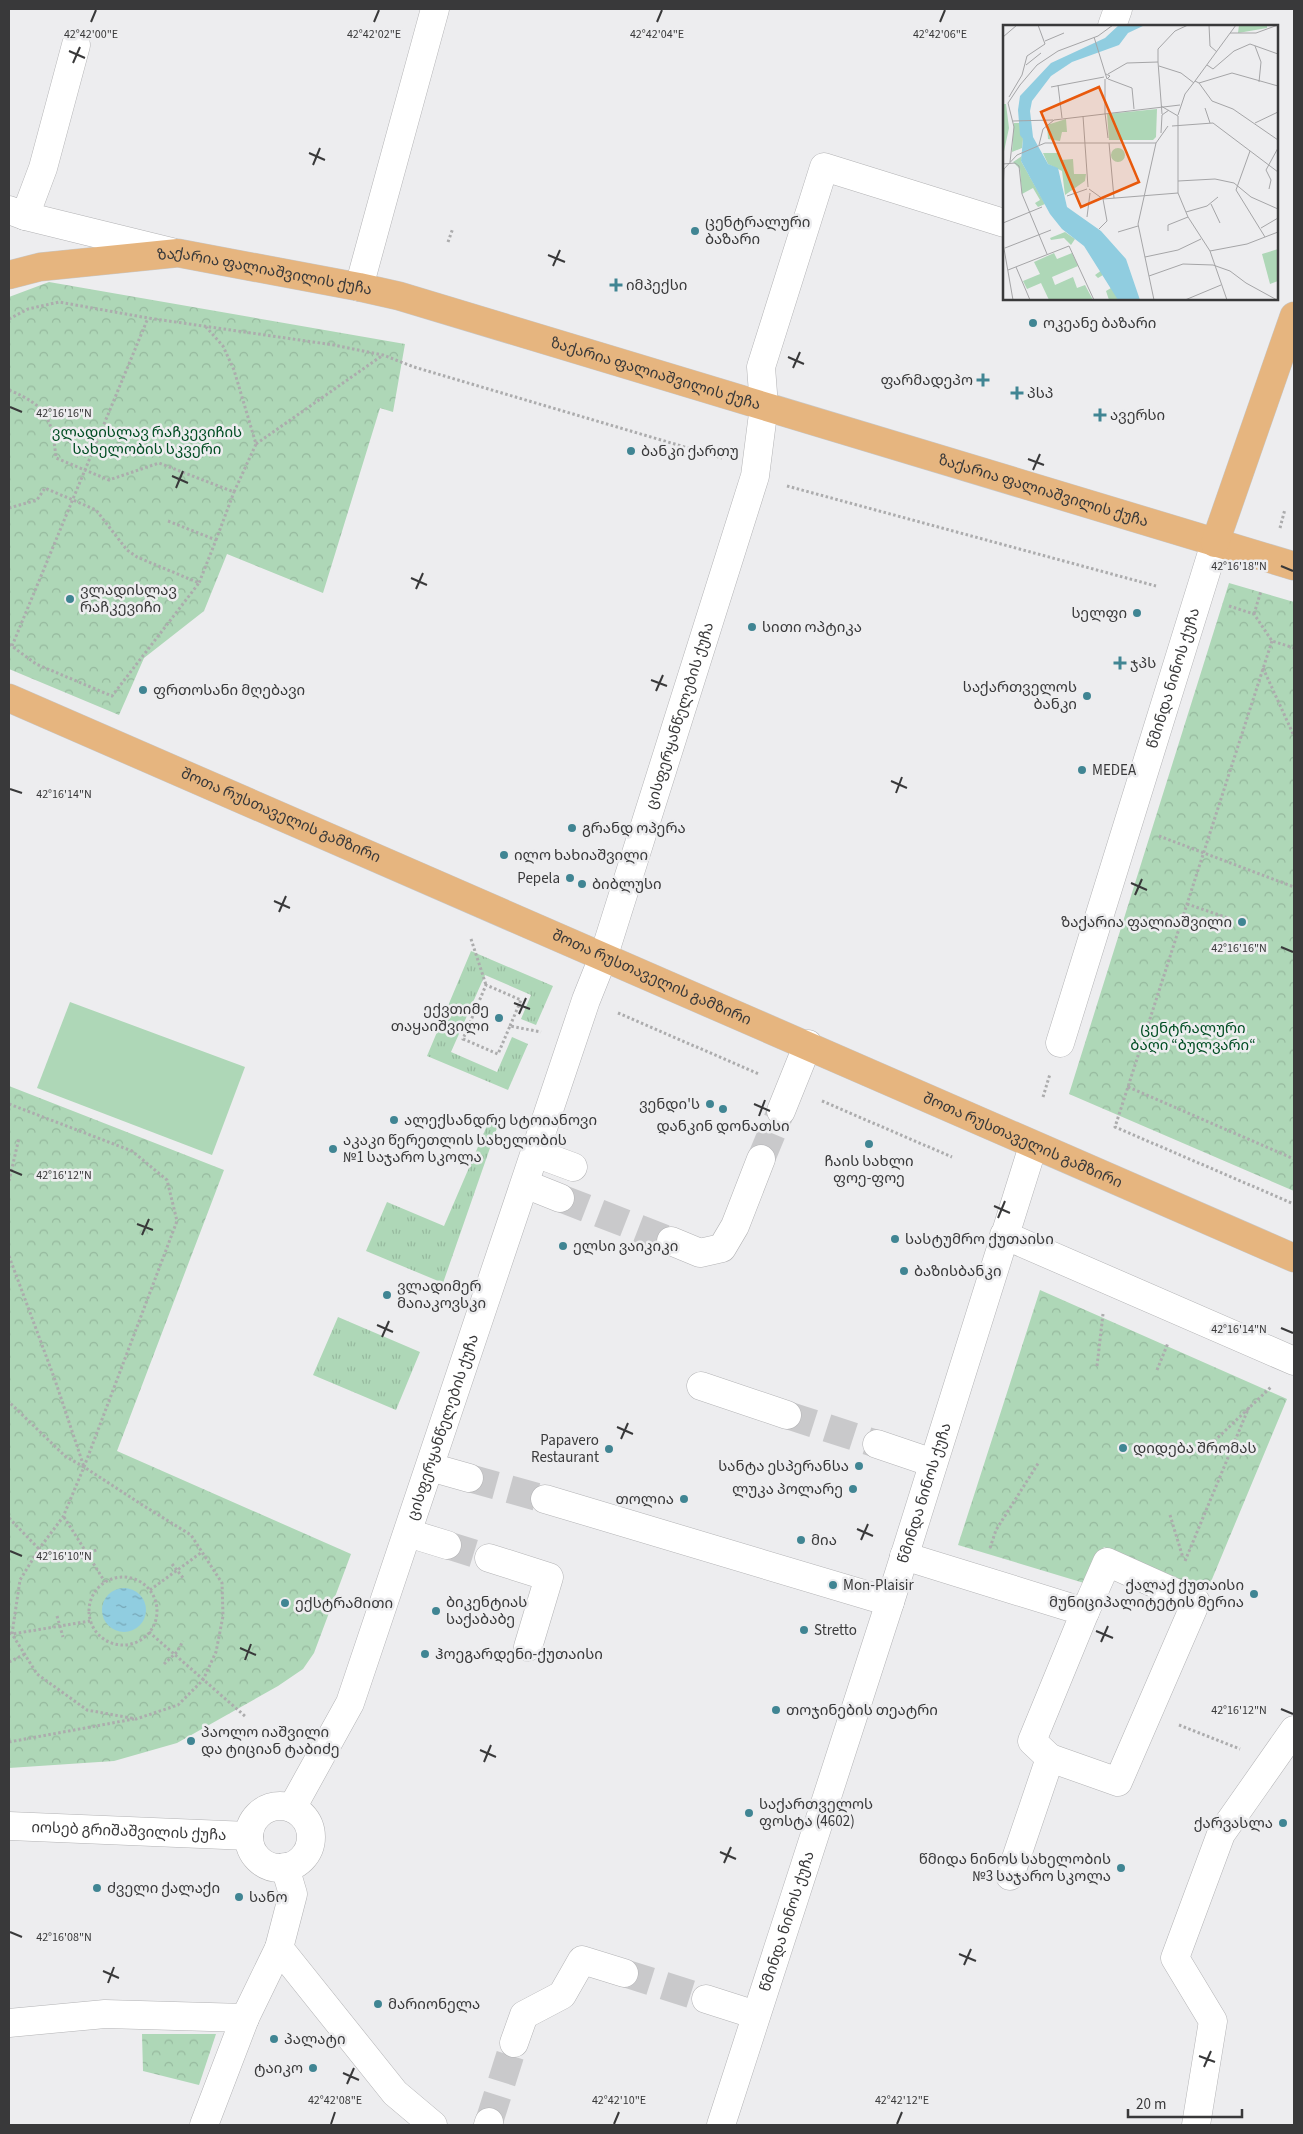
<svg xmlns="http://www.w3.org/2000/svg" width="1303" height="2134" font-family="'Source Sans 3','Noto Sans Georgian',sans-serif">
  <defs>
    <pattern id="grass-tufts" width="24" height="20" patternUnits="userSpaceOnUse" patternTransform="scale(1.25)"><rect width="24" height="20" fill="#aed7b7"/><path d="M3 7l-1-3M5 7V3M7 7l1-3M15 17l-1-3M17 17v-4M19 17l1-3" fill="none" stroke="#96b99e"/></pattern>
    <pattern id="forest-crowns" width="20" height="18" patternUnits="userSpaceOnUse" patternTransform="scale(1.25)"><rect width="20" height="18" fill="#aed7b7"/><path d="M2 6a3 3 0 1 1 6 0M12 15a3 3 0 1 1 6 0" fill="none" stroke="#96b99e"/></pattern>
    <pattern id="water-ripples" width="26" height="14" patternUnits="userSpaceOnUse" patternTransform="scale(1.25)"><rect width="26" height="14" fill="#90cde0"/><path d="M2 4q2-2 4 0t4 0M15 11q2-2 4 0t4 0" fill="none" stroke="#77a7b7"/></pattern>
  </defs>
  <rect width="100%" height="100%" fill="#ededef"/>
  <!-- grass -->
  <path fill="url(#grass-tufts)" d="M471,951L553,986L536,1025L521,1019L531,995L485,975L451,1052L497,1072L512,1037L528,1044L508,1090L427,1056Z
    M489,1121L498,1125L443,1283L366,1251L387,1202L444,1226Z
    M338,1317L420,1352L396,1410L313,1375Z"/>
  <!-- forest -->
  <path fill="url(#forest-crowns)" d="M49,282L405,344L393,412L380,408L323,593L227,554L204,611L144,658L119,715L9,669V297Z
    M1229,583L1294,602V1191L1069,1094Z
    M9,1086L224,1170L117,1451L351,1554L314,1653L303,1669L278,1686L177,1743L114,1761L9,1768Z
    M1040,1290L1287,1399L1205,1596L1104,1547L1084,1583L958,1545Z
    M142,2034H216L199,2085L143,2071Z"/>
  <!-- pitch -->
  <path fill="#aed7b7" d="M70,1002L245,1067L212,1155L37,1088Z"/>
  <!-- water -->
  <path fill="url(#water-ripples)" d="M102 1610a22 22 0 1 1 44 0a22 22 0 1 1-44 0Z"/>
  <g fill="none" stroke-linecap="round" stroke-linejoin="round">
    <!-- minor-tunnel -->
    <path stroke="#c9c9cb" stroke-width="28" stroke-dasharray="28 14" stroke-linecap="butt" d="M761,1159L781,1111
      M560,1198L671,1241
      M787,1415L877,1444
      M469,1478L545,1499
      M447,1545L489,1558
      M624,1973L706,1999
      M489,2122L514,2043"/>
    <!-- minor casing -->
    <g stroke="#b3b3b5" stroke-width="29">
      <g id="minor">
        <path d="M1112,26L1118,9"/>
        <path d="M9,210L25,216L172,252"/>
        <path d="M25,216L43,168L76,45"/>
        <path d="M359,287L435,9"/>
        <path id="s1" d="M1060,1043L1215,543"/>
        <path d="M781,1111L808,1044"/>
        <path d="M535,1153L573,1167"/>
        <path d="M525,1184L560,1198"/>
        <path d="M1004,1235L1294,1361"/>
        <path d="M671,1241L700,1253L722,1248L735,1226L761,1159"/>
        <path d="M701,1386L787,1415"/>
        <path d="M877,1444L933,1463"/>
        <path d="M430,1467L469,1478"/>
        <path d="M545,1499L890,1602"/>
        <path d="M408,1533L447,1545"/>
        <path d="M904,1556L1085,1612L1032,1741L1050,1758L1010,1876"/>
        <path d="M489,1558L549,1577L528,1647"/>
        <path d="M1050,1758L1118,1782L1196,1602L1107,1562L1085,1612"/>
        <circle cx="280" cy="1837" r="31"/>
        <path id="s2" d="M292,1808L350,1703L586,1000L604,955L755,476L764,406L761,367L824,167L1004,223"/>
        <path id="s3" d="M9,1826L249,1836"/>
        <path d="M285,1867L293,1894L279,1948L395,2093L433,2125"/>
        <path d="M706,1999L756,2015"/>
        <path d="M9,2023L105,2014L245,2018"/>
        <path d="M514,2043L524,2015L562,1995L582,1960L624,1973"/>
        <path d="M204,2125L245,2018L279,1948"/>
        <path d="M488,2125L489,2122"/>
        <path id="s4" d="M721,2125L890,1602L1033,1146"/>
        <path d="M1196,2125L1213,2021L1175,1958L1221,1834L1294,1730"/>
      </g>
    </g>
    <!-- major casing -->
    <g stroke="#c8c8c8" stroke-width="29">
      <g id="major">
        <path id="s5" d="M9,275L40,267L178,253L359,287L399,296L1294,566"/>
        <path d="M1215,543L1294,316"/>
        <path id="s6" d="M9,698C439,881 865,1073 1294,1258"/>
      </g>
    </g>
    <!-- path -->
    <path stroke="#acacad" stroke-width="3" stroke-dasharray="2.5 2.5" stroke-linecap="butt" d="M448,242L453,228
      M9,319L28,309L59,302L148,318L334,345L383,355L414,367L722,458
      M9,390C47,406 52,418 56,458L109,480L159,463L234,492L256,444L234,370L223,346L206,327
      M256,444L383,355
      M787,486L1156,586
      M9,508L37,500L45,488L96,510L127,550L137,557L199,583L112,696L36,664L9,644
      M168,521L216,540L199,583
      M1280,528L1285,509
      M216,540L234,492
      M1229,606L1254,614L1272,641L1294,648
      M1254,614L1261,591
      M1272,641L1115,1127L1294,1204
      M12,646L148,318
      M1263,668L1294,736
      M1159,836L1294,887
      M1187,904L1234,920
      M471,939L486,985
      M618,1013L759,1074
      M510,1026L521,1000L486,985L463,1039L498,1054L510,1026L541,1032
      M1128,1087L1294,1159
      M1043,1097L1050,1074
      M822,1101L952,1157
      M9,1104L132,1151L167,1180L177,1221L84,1467L63,1517L39,1549L20,1580L12,1634L37,1674L87,1710L136,1719L178,1705L203,1680L216,1652L223,1616L222,1583L191,1535L144,1506L84,1467L65,1456L9,1402
      M9,1181L19,1138
      M9,1256L55,1380L84,1467
      M1097,1366L1103,1314
      M1157,1370L1168,1343
      M1207,1448L1271,1387
      M1170,1515L1183,1558
      M64,1517L105,1582
      M9,1518L39,1549
      M990,1548L996,1530L1039,1462
      M82,1559L89,1552L97,1550
      M1185,1561L1249,1407
      M172,1564L184,1579
      M89 1611a34 34 0 1 1 68 0a34 34 0 1 1-68 0Z
      M150,1590L202,1552
      M57,1616L63,1637
      M149,1632L246,1717
      M9,1633L12,1634L90,1621
      M9,1662L25,1654
      M164,1664L177,1652L183,1641
      M1179,1725L1240,1749
      M9,1742L134,1719"/>
    <!-- minor -->
    <use href="#minor" stroke="#fff" stroke-width="28"/>
    <!-- major -->
    <use href="#major" stroke="#e6b57f" stroke-width="28"/>
  </g>
  <!-- ticks -->
  <path fill="none" stroke="#39393a" stroke-width="2" d="M91,22L96,10M374,22L379,10M657,22L662,10M940,22L945,10M69,51L85,58M73,63L80,47M309,153L325,160M313,165L320,148M548,255L565,262M553,266L560,250M788,357L804,364M793,368L800,352M10,407L22,412M1028,459L1044,465M1033,470L1040,454M172,476L188,483M176,488L183,471M1281,566L1293,571M411,578L427,585M416,589L423,573M651,680L667,686M656,691L663,675M891,781L907,788M10,789L22,793M896,793L902,777M1131,883L1147,890M1135,895L1142,879M274,901L290,908M279,912L286,896M1281,947L1293,952M514,1003L530,1009M519,1014L526,998M754,1104L770,1111M759,1116L765,1100M10,1170L22,1175M994,1206L1010,1213M998,1218L1005,1201M137,1224L153,1230M142,1235L149,1219M377,1325L393,1332M1281,1328L1293,1333M382,1337L389,1321M617,1427L633,1434M621,1439L628,1423M857,1529L873,1536M861,1540L868,1524M10,1551L22,1556M1096,1631L1113,1638M1101,1642L1108,1626M240,1648L256,1655M245,1660L251,1644M1281,1709L1293,1714M480,1750L496,1757M484,1762L491,1745M720,1852L736,1859M724,1863L731,1847M10,1932L22,1937M959,1954L976,1961M964,1965L971,1949M103,1971L119,1978M108,1983L114,1967M1199,2056L1215,2062M1204,2067L1211,2051M343,2073L359,2080M347,2084L354,2068M331,2124L335,2112M614,2124L619,2112M897,2124L902,2112"/>
  <!-- markers -->
  <g fill="#408593" stroke="#ededef" stroke-width="2">
    <circle cx="695" cy="231" r="5"/>
    <path d="M613.5 277.5h5v5h5v5h-5v5h-5v-5h-5v-5h5z"/>
    <circle cx="1033" cy="323" r="5"/>
    <path d="M980.5 372.5h5v5h5v5h-5v5h-5v-5h-5v-5h5z"/>
    <path d="M1014.5 385.5h5v5h5v5h-5v5h-5v-5h-5v-5h5z"/>
    <path d="M1097.5 407.5h5v5h5v5h-5v5h-5v-5h-5v-5h5z"/>
    <circle cx="631" cy="451" r="5"/>
    <circle cx="70" cy="599" r="5"/>
    <circle cx="1137" cy="613" r="5"/>
    <circle cx="752" cy="627" r="5"/>
    <path d="M1117.5 655.5h5v5h5v5h-5v5h-5v-5h-5v-5h5z"/>
    <circle cx="143" cy="690" r="5"/>
    <circle cx="1087" cy="696" r="5"/>
    <circle cx="1082" cy="770" r="5"/>
    <circle cx="572" cy="828" r="5"/>
    <circle cx="504" cy="855" r="5"/>
    <circle cx="570" cy="878" r="5"/>
    <circle cx="582" cy="884" r="5"/>
    <circle cx="1242" cy="922" r="5"/>
    <circle cx="499" cy="1018" r="5"/>
    <circle cx="710" cy="1104" r="5"/>
    <circle cx="723" cy="1109" r="5"/>
    <circle cx="394" cy="1120" r="5"/>
    <circle cx="869" cy="1144" r="5"/>
    <circle cx="333" cy="1149" r="5"/>
    <circle cx="895" cy="1239" r="5"/>
    <circle cx="563" cy="1246" r="5"/>
    <circle cx="904" cy="1271" r="5"/>
    <circle cx="387" cy="1295" r="5"/>
    <circle cx="1123" cy="1448" r="5"/>
    <circle cx="609" cy="1449" r="5"/>
    <circle cx="859" cy="1466" r="5"/>
    <circle cx="853" cy="1489" r="5"/>
    <circle cx="684" cy="1499" r="5"/>
    <circle cx="801" cy="1540" r="5"/>
    <circle cx="833" cy="1585" r="5"/>
    <circle cx="1254" cy="1594" r="5"/>
    <circle cx="285" cy="1603" r="5"/>
    <circle cx="436" cy="1611" r="5"/>
    <circle cx="804" cy="1630" r="5"/>
    <circle cx="425" cy="1654" r="5"/>
    <circle cx="776" cy="1710" r="5"/>
    <circle cx="191" cy="1741" r="5"/>
    <circle cx="749" cy="1813" r="5"/>
    <circle cx="1283" cy="1823" r="5"/>
    <circle cx="1121" cy="1868" r="5"/>
    <circle cx="97" cy="1888" r="5"/>
    <circle cx="239" cy="1897" r="5"/>
    <circle cx="378" cy="2004" r="5"/>
    <circle cx="274" cy="2039" r="5"/>
    <circle cx="313" cy="2068" r="5"/>
  </g>
  <g text-anchor="middle" dominant-baseline="central" stroke-width="5" stroke-linejoin="round" paint-order="stroke">
    <!-- poi labels -->
    <g font-size="15" fill="#39393a" stroke="#ededef" text-anchor="start">
      <text x="705" y="222">ცენტრალური<tspan x="705" dy="17">ბაზარი</tspan></text>
      <text x="626" y="285">იმპექსი</text>
      <text x="1043" y="323">ოკეანე ბაზარი</text>
      <text x="973" y="380" text-anchor="end">ფარმადეპო</text>
      <text x="1027" y="393">პსპ</text>
      <text x="1110" y="415">ავერსი</text>
      <text x="641" y="451">ბანკი ქართუ</text>
      <text x="80" y="590">ვლადისლავ<tspan x="80" dy="17">რაჩკევიჩი</tspan></text>
      <text x="1127" y="613" text-anchor="end">სელფი</text>
      <text x="762" y="627">სითი ოპტიკა</text>
      <text x="1130" y="663">ჯპს</text>
      <text x="1077" y="687" text-anchor="end">საქართველოს<tspan x="1077" dy="17">ბანკი</tspan></text>
      <text x="153" y="690">ფრთოსანი მღებავი</text>
      <text x="1092" y="770">MEDEA</text>
      <text x="582" y="828">გრანდ ოპერა</text>
      <text x="514" y="855">ილო ხახიაშვილი</text>
      <text x="560" y="878" text-anchor="end">Pepela</text>
      <text x="592" y="884">ბიბლუსი</text>
      <text x="1232" y="922" text-anchor="end">ზაქარია ფალიაშვილი</text>
      <text x="489" y="1009" text-anchor="end">ექვთიმე<tspan x="489" dy="17">თაყაიშვილი</tspan></text>
      <text x="700" y="1104" text-anchor="end">ვენდი'ს</text>
      <text x="404" y="1120">ალექსანდრე სტოიანოვი</text>
      <text x="723" y="1126" text-anchor="middle">დანკინ დონათსი</text>
      <text x="343" y="1140">აკაკი წერეთლის სახელობის<tspan x="343" dy="17">№1 საჯარო სკოლა</tspan></text>
      <text x="869" y="1161" text-anchor="middle">ჩაის სახლი<tspan x="869" dy="17">ფოე-ფოე</tspan></text>
      <text x="905" y="1239">სასტუმრო ქუთაისი</text>
      <text x="573" y="1246">ელსი ვაიკიკი</text>
      <text x="914" y="1271">ბაზისბანკი</text>
      <text x="397" y="1286">ვლადიმერ<tspan x="397" dy="17">მაიაკოვსკი</tspan></text>
      <text x="599" y="1440" text-anchor="end">Papavero<tspan x="599" dy="17">Restaurant</tspan></text>
      <text x="1133" y="1448">დიდება შრომას</text>
      <text x="849" y="1466" text-anchor="end">სანტა ესპერანსა</text>
      <text x="843" y="1489" text-anchor="end">ლუკა პოლარე</text>
      <text x="674" y="1499" text-anchor="end">თოლია</text>
      <text x="811" y="1540">მია</text>
      <text x="843" y="1585">Mon-Plaisir</text>
      <text x="1244" y="1585" text-anchor="end">ქალაქ ქუთაისი<tspan x="1244" dy="17">მუნიციპალიტეტის მერია</tspan></text>
      <text x="446" y="1602">ბიკენტიას<tspan x="446" dy="17">საქაბაბე</tspan></text>
      <text x="295" y="1603">ექსტრამითი</text>
      <text x="814" y="1630">Stretto</text>
      <text x="435" y="1654">ჰოეგარდენი-ქუთაისი</text>
      <text x="786" y="1710">თოჯინების თეატრი</text>
      <text x="201" y="1732">პაოლო იაშვილი<tspan x="201" dy="17">და ტიციან ტაბიძე</tspan></text>
      <text x="759" y="1804">საქართველოს<tspan x="759" dy="17">ფოსტა (4602)</tspan></text>
      <text x="1273" y="1823" text-anchor="end">ქარვასლა</text>
      <text x="1111" y="1859" text-anchor="end">წმიდა ნინოს სახელობის<tspan x="1111" dy="17">№3 საჯარო სკოლა</tspan></text>
      <text x="107" y="1888">ძველი ქალაქი</text>
      <text x="249" y="1897">სანო</text>
      <text x="388" y="2004">მარიონელა</text>
      <text x="284" y="2039">პალატი</text>
      <text x="303" y="2068" text-anchor="end">ტაიკო</text>
    </g>
    <!-- street labels -->
    <g font-size="15" fill="#39393a" stroke="#ededef">
      <text stroke="none"><textPath href="#s5" startOffset="259">ზაქარია ფალიაშვილის ქუჩა</textPath></text>
      <text stroke="none"><textPath href="#s5" startOffset="664">ზაქარია ფალიაშვილის ქუჩა</textPath></text>
      <text stroke="none"><textPath href="#s5" startOffset="1069">ზაქარია ფალიაშვილის ქუჩა</textPath></text>
      <text stroke="none"><textPath href="#s1" startOffset="382">წმინდა ნინოს ქუჩა</textPath></text>
      <text stroke="none"><textPath href="#s2" startOffset="1161">ცისფერყანწელების ქუჩა</textPath></text>
      <text stroke="none"><textPath href="#s6" startOffset="296">შოთა რუსთაველის გამზირი</textPath></text>
      <text stroke="none"><textPath href="#s6" startOffset="701">შოთა რუსთაველის გამზირი</textPath></text>
      <text stroke="none"><textPath href="#s6" startOffset="1106">შოთა რუსთაველის გამზირი</textPath></text>
      <text stroke="none"><textPath href="#s2" startOffset="411">ცისფერყანწელების ქუჩა</textPath></text>
      <text stroke="none"><textPath href="#s4" startOffset="664">წმინდა ნინოს ქუჩა</textPath></text>
      <text stroke="none"><textPath href="#s3" startOffset="120">იოსებ გრიშაშვილის ქუჩა</textPath></text>
      <text stroke="none"><textPath href="#s4" startOffset="214">წმინდა ნინოს ქუჩა</textPath></text>
    </g>
    <!-- park labels -->
    <g font-size="15" fill="#014d23" stroke="#ededef">
      <text x="147" y="432">ვლადისლავ რაჩკევიჩის<tspan x="147" dy="17">სახელობის სკვერი</tspan></text>
      <text x="1193" y="1028">ცენტრალური<tspan x="1193" dy="17">ბაღი “ბულვარი“</tspan></text>
    </g>
  </g>
  <!-- overview -->
  <g transform="translate(1003 25)">
    <rect width="275" height="275" fill="#ededef"/>
    <path d="M236,0H264V3L235,8ZM0,79H3L6,103L0,131ZM154,84L153,112L150,115H106L104,89ZM63,94L64,107H59L57,116L45,114L44,100ZM11,98H17L20,114L19,123L9,127ZM108 130a7 7 0 1 1 14 0a7 7 0 1 1-14 0ZM40,128H56L58,135L70,134L71,149H83L82,156L62,170L59,146L45,139ZM19,131L18,136L42,179L35,182L32,178L37,175L30,163L19,169L17,144L10,137ZM62,207L72,214L68,220L61,213L48,215L47,213ZM99,245L113,268L115,275H106L103,266L108,263L100,250L95,253L92,250Z" fill="#aed7b7"/>
    <path d="M51,228L54,234L69,228L75,241L49,252L52,260L70,252L74,263L82,260L90,275H46L38,258L24,264L20,256L37,249L31,237Z" fill="#aed7b7"/>
    <path d="M275,224V256L267,259L259,229Z" fill="#aed7b7"/>
    <path d="M116,0H142L125,8L116,20L69,37L48,51L29,76L27,86L30,112L45,139L55,143L64,182L98,206L123,234L137,275H115L81,221L59,204L47,189L18,136L20,114L17,110L15,85L17,71L48,38L102,13Z" fill="#90cde0"/>
    <path fill="none" stroke="#a5a5a7" stroke-width="1" d="M206,0L207,21L214,27M227,8H253L275,0M0,12L14,0M91,12L104,54L107,51L103,49M42,16L61,8M247,19L275,29M252,21L258,37L256,57M155,37L159,89M23,40L38,28M204,40L210,44L231,26L247,19M156,41L178,48L191,58M105,49L124,38L155,37V24L172,6L185,0M105,54L129,63L131,84M192,56L233,0M196,58L209,76L230,84L275,115M55,60L59,93M48,62L101,52M6,72L19,50L24,31L42,19L35,0M158,81L175,91V168L185,192L207,226L224,275M202,83L207,98M102,88L105,113M102,88V54M175,90L182,69L192,56L196,58L229,48L275,61M80,91L85,162M10,96L50,95M252,98L275,87M169,101L210,98L275,147M158,108L159,90L166,85M106,118L111,173M36,120L40,104L51,95L177,80M247,126L233,165L262,212M7,137L11,102L5,78L17,60L34,40L55,26L95,11L110,0M0,139L12,138L16,141L19,169L44,229M0,145L14,130L42,118H153M175,156L212,154L231,158L248,172L275,184M86,164L100,174L175,168M266,164L268,155L263,145L275,123M0,168L1,144M64,171L84,164M208,179L217,198M183,187L204,181L215,172M84,192L87,168M0,198L39,182M258,203L275,193M96,204L104,196L100,174M165,206V200L185,192M115,207L135,201M0,218L10,275M2,223L48,205M207,226L244,219L275,207M142,232L175,225L198,214M13,242L27,275M5,245L66,221L91,275M146,251L180,239L210,240L227,246L243,258L274,275M151,275L135,199L153,118L165,101M182,275L218,260"/>
    <path fill="#e8590c" fill-opacity="0.15" stroke="#e8590c" stroke-width="2.5" d="M96,62L136,157L78,182L38,87Z"/>
    <rect width="275" height="275" fill="none" stroke="#39393a" stroke-width="2.5"/>
  </g>
  <g font-size="12" text-anchor="middle" fill="#39393a" stroke="#ededef" stroke-width="5" stroke-linejoin="round" paint-order="stroke">
    <text x="91" y="38">42°42'00"E</text>
    <text x="374" y="38">42°42'02"E</text>
    <text x="657" y="38">42°42'04"E</text>
    <text x="940" y="38">42°42'06"E</text>
    <text x="64" y="417">42°16'16"N</text>
    <text x="1239" y="570">42°16'18"N</text>
    <text x="64" y="798">42°16'14"N</text>
    <text x="1239" y="952">42°16'16"N</text>
    <text x="64" y="1179">42°16'12"N</text>
    <text x="1239" y="1333">42°16'14"N</text>
    <text x="64" y="1560">42°16'10"N</text>
    <text x="1239" y="1714">42°16'12"N</text>
    <text x="64" y="1941">42°16'08"N</text>
    <text x="335" y="2104">42°42'08"E</text>
    <text x="619" y="2104">42°42'10"E</text>
    <text x="902" y="2104">42°42'12"E</text>
  </g>
  <!-- border -->
  <rect width="1303" height="2134" fill="none" stroke="#39393a" stroke-width="20"/>
  <!-- scale -->
  <path d="M1128 2109v8h114v-8" fill="none" stroke="#39393a" stroke-width="2.5"/>
  <text x="1136" y="2109" font-size="15" fill="#39393a" stroke="#ededef" stroke-width="4" paint-order="stroke">20 m</text>
</svg>
